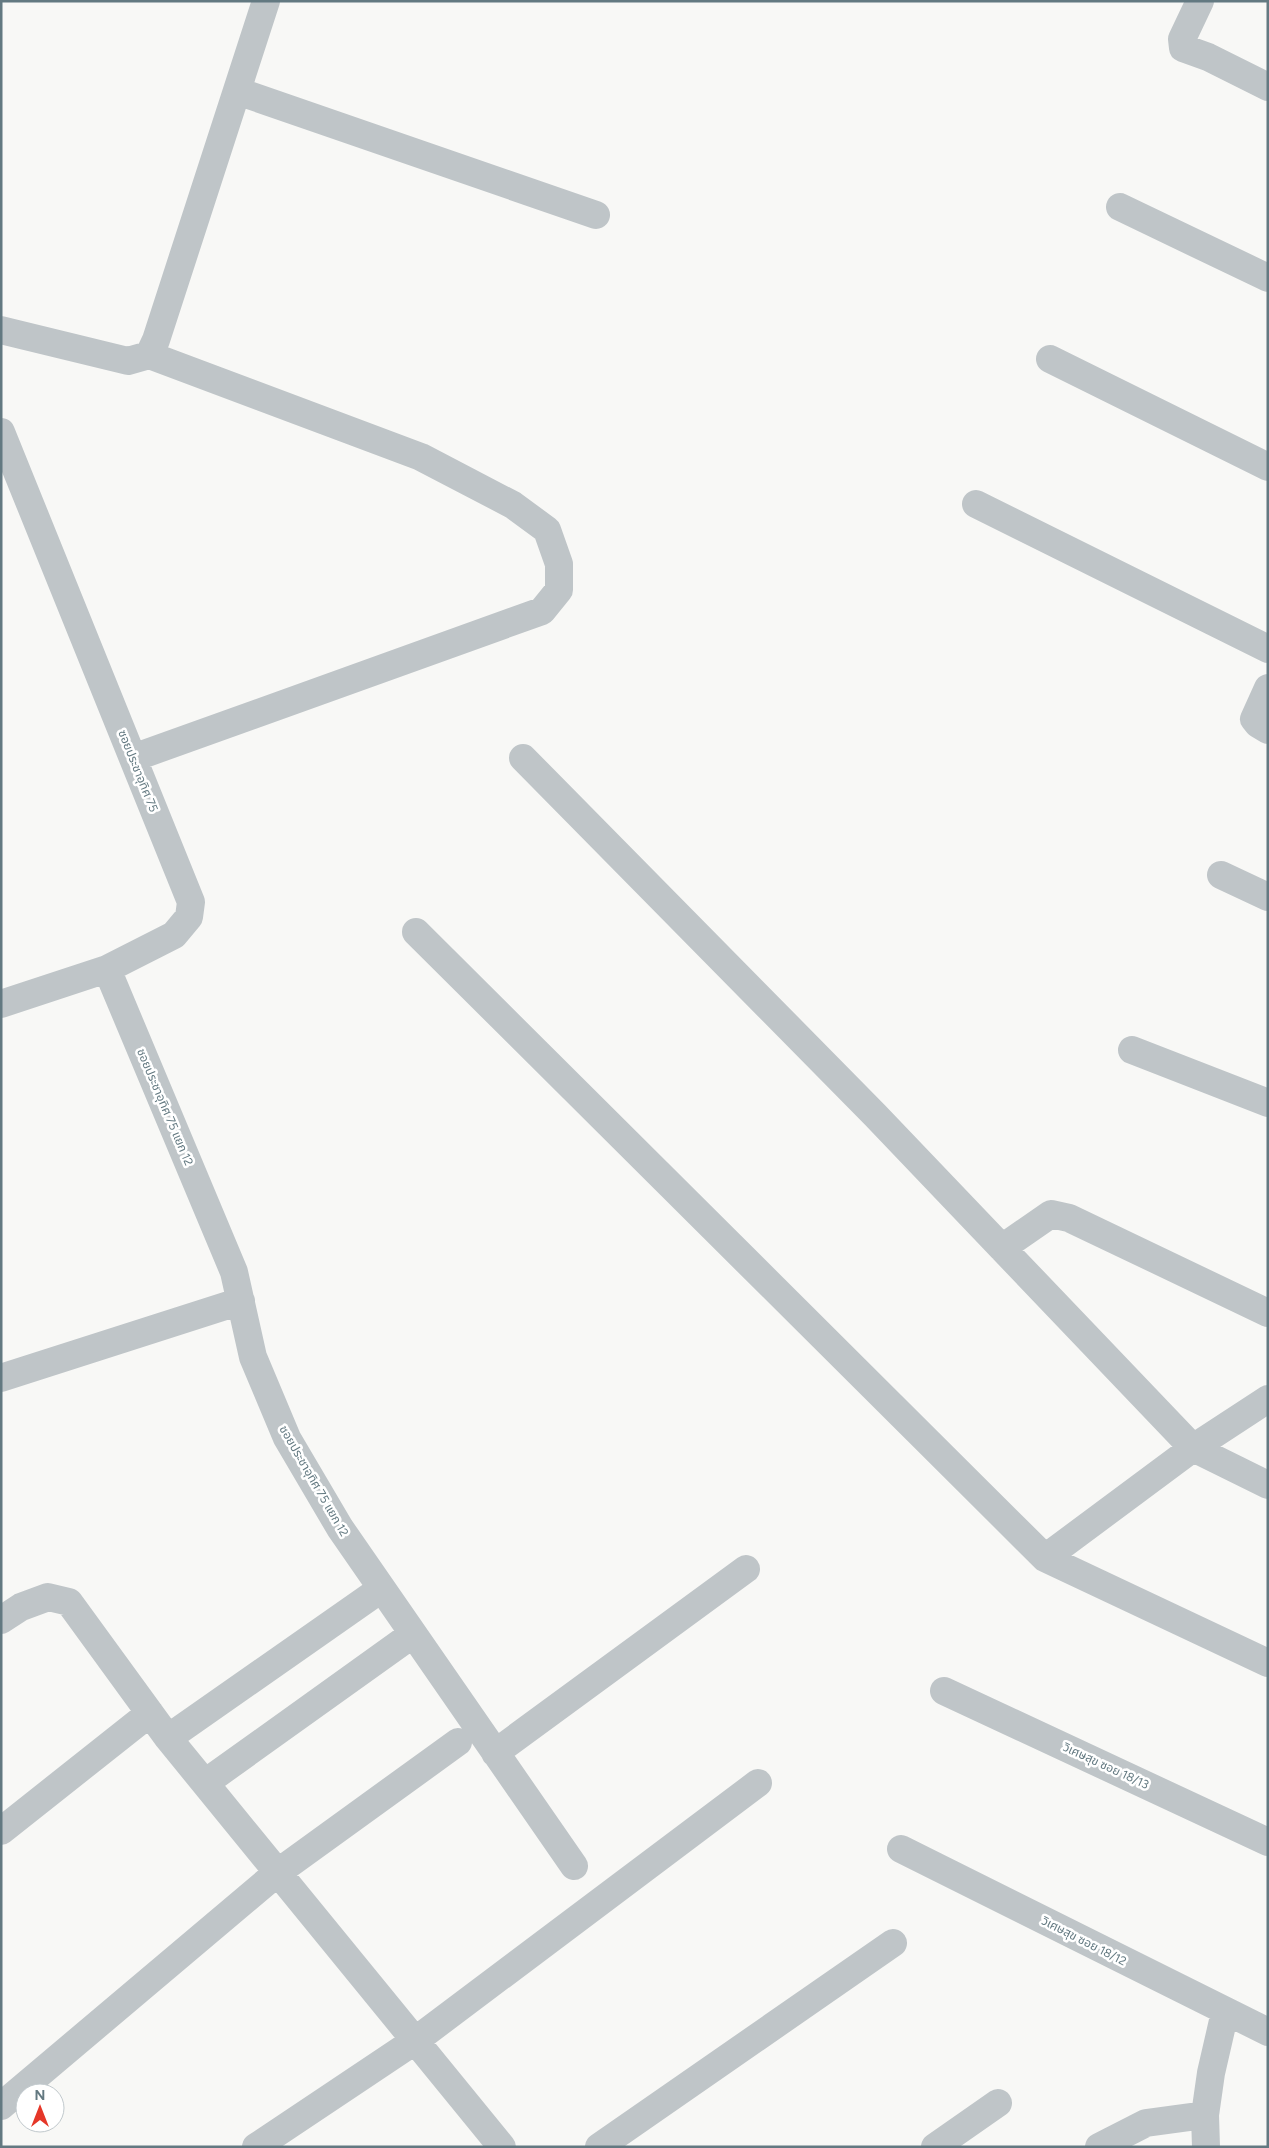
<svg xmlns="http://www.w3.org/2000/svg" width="1269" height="2148" font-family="Figtree,'Noto Sans Thai',sans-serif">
  <rect width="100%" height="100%" fill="#f8f8f6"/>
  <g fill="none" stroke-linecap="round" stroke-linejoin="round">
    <!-- minor -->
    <path stroke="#bfc5c8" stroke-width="28" d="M1200,1L1182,39L1183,48L1208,57L1268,87
      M237,91L596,215
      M1120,207L1268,278
      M1,330L128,361L149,355L156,340L266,1
      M1050,359L1268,467
      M1,432L191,902L189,917L174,935L107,969L1,1004
      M976,504L1268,649
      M1268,688L1254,719L1258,724L1268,730
      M133,758L542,611L559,590V564L547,530L513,505L421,457L149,355
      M523,758L875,1115L1193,1448L1268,1485
      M1221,875L1268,897
      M416,932L1045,1558L1193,1448L1268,1399
      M107,969L234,1272L253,1357L287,1438L340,1528L574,1866
      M1132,1050L1268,1103
      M1002,1248L1051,1214L1069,1218L1268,1313
      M1,1378L241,1301
      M1045,1558L1268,1663
      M1,1620L21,1607L48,1597L69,1602L168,1738L502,2147
      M944,1691L1268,1842
      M168,1738L381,1589
      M495,1753L746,1569
      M205,1783L413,1634
      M1,1831L150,1713
      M901,1849L1268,2032
      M1,2106L277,1873L458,1742
      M256,2147L416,2040L758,1783
      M599,2147L893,1943
      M935,2147L998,2103
      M1099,2147L1146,2123L1205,2115
      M1206,2147L1205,2115L1211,2073L1225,2012"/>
  </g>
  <g text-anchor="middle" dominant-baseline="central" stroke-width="5" stroke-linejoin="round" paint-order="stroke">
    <!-- street labels -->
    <g font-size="12" fill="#637981" stroke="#fff">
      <text transform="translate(138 771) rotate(68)">ซอยประชาอุทิศ 75</text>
      <text transform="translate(165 1107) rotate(67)">ชอยประชาอุทิศ 75 แยก 12</text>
      <text transform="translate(314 1481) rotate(60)">ชอยประชาอุทิศ 75 แยก 12</text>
      <text transform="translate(1106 1766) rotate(25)">วิเศษสุข ซอย 18/13</text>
      <text transform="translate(1084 1941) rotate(27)">วิเศษสุข ซอย 18/12</text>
    </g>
  </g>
  <!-- border -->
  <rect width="1269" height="2148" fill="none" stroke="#637981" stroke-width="5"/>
  <!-- north arrow -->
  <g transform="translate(40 2108)"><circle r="24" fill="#ffffff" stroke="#c1c9cd"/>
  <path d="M0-4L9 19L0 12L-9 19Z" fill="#e53729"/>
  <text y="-8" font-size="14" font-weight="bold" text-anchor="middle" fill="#637981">N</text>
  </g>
</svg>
